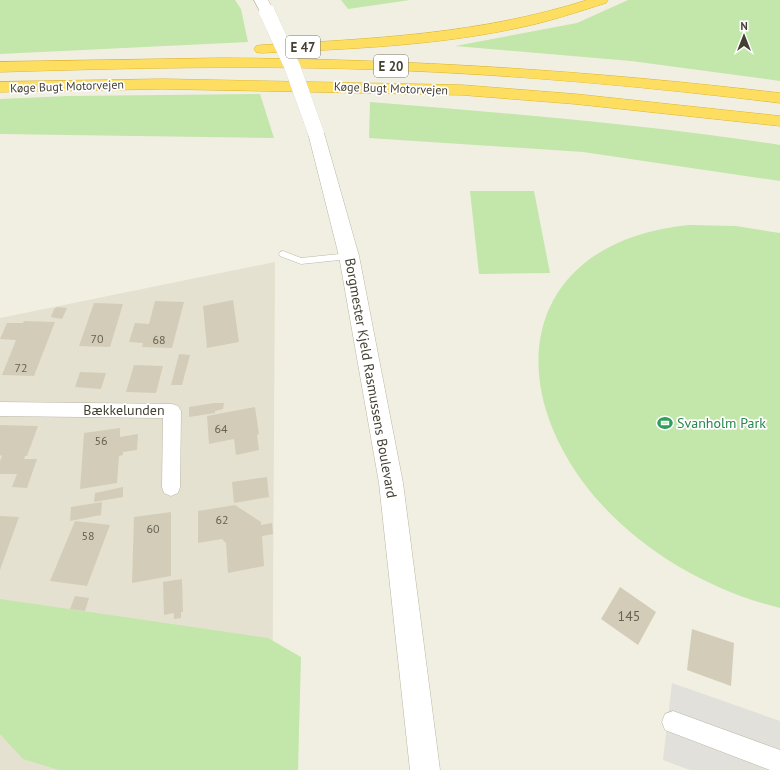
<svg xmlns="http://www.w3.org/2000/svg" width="780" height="770" font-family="'PT Sans',sans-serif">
  <rect width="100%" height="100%" fill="#f1efe2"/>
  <!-- residential -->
  <path fill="#e5e1d0" d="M275,262L272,770H0V318Z"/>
  <!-- green -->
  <path fill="#c3e6aa" d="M0,0H235L241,9L248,42L0,54Z
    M341,0H410L348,9Z
    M628,0H780V81L631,61L455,46L577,23Z
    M260,94L274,138L0,134V99L68,96Z
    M370,102C507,113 644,124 780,145V181L583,152L369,138Z
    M470,191H534L550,273L479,274Z
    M689,225L736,226L780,233V608C710,591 641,551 594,496C497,379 526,241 689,225Z
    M0,599L268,638L301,657L298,770H59L23,759L0,734Z"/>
  <!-- parking -->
  <path fill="#e1e0db" d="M672,683L780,721V770H690L663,760Z"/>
  <!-- building -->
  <path fill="#d3ccb8" d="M233,300L239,342L207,348L203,306Z
    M155,301L184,302L172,348L142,347L143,343L129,342L135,323L149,324Z
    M94,303L123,304L110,347L79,346Z
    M57,307L67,308L62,319L51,317L54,309Z
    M24,321L55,322L34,376L2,375L16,340L0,339L7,323H23Z
    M179,354L190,355L182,385H171Z
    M134,365L163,366L156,393L126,392Z
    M80,372L106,373L101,389L75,387Z
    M214,403H224L223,409L215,411V413L189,417V407Z
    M255,407L259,434L257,435L259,450L236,455L234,439L209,444L207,416Z
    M0,425L38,426L27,456H25L24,459H37L27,488L12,487L17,474H0V461L2,456L0,455Z
    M120,428V437L138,434L137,450L123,452V455L119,456L117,483L80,489L84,433Z
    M267,477L269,497L234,503L232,482Z
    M123,487V497L94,502L95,493Z
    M102,502L101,515L70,521L71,507Z
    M235,505L261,522V525L272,523L273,534L262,536L264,566L228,573L226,543L222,539L198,543V511Z
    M171,512V576L132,583L134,517Z
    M0,516L19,517L0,570Z
    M75,521L110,525L87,586L50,581Z
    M182,579L183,612H181V618L174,619V613L164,615L163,582Z
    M620,587L656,612L638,645L601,619Z
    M75,596L89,598L85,611L70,609Z
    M692,629L734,643L731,686L687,670Z"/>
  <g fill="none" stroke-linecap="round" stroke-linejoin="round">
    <!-- service casing -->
    <g stroke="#bcb7a5" stroke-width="1">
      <path id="service" d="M283,251L301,258L349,253L353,256L349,259L301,264L280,256L279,254L280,252Z"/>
    </g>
    <!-- minor casing -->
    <g stroke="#bcb7a5" stroke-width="1">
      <path id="minor" d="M0,402L172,404L178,406L181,411L180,487L178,493L171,496L164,493L162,487L163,418L0,416Z
        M673,711L780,750V770H770L665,730L662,722L665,714Z"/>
    </g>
    <!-- tertiary casing -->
    <g stroke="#bcb7a5" stroke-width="1">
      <path id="tertiary" d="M254,0H268L274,12L272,15L267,16L262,15Z
        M316,128L322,129L324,133L359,256L403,483L440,770H410L379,483L339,256L308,133L310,129Z"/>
    </g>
    <!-- motorway casing -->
    <g stroke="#dcb431" stroke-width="1">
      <path id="motorway" d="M587,0H608L606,3C577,12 548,22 518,28C434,46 347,49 261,53L256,52L254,49L256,46L261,45C371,39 481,34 587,0Z
        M222,58C409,59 594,71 780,93V103C650,87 520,75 389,70C259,65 130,68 0,72V62Z
        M163,79L462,85L575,94L780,116V126L575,104L462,95L163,89L0,92V82Z"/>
    </g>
    <!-- service -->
    <use href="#service" fill="#fff" fill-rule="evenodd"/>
    <!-- minor -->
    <use href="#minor" fill="#fff" fill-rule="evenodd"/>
    <!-- tertiary -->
    <use href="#tertiary" fill="#fff" fill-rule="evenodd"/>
    <!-- motorway -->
    <use href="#motorway" fill="#fdde61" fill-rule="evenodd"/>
    <!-- tertiary-bridge casing -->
    <g stroke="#bcb7a5" stroke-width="16" stroke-linecap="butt">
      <path id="tertiary-bridge" d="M267,12L292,66L316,133"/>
    </g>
    <!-- tertiary-bridge -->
    <use href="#tertiary-bridge" stroke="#fff" stroke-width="16"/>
  </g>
  <!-- icons -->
  <defs>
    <g id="stadium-bare" transform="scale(1.2)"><path d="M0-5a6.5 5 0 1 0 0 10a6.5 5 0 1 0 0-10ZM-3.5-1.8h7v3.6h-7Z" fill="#2e9e5b" stroke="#fff" stroke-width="2.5" paint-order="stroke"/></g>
  </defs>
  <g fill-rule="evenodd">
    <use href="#stadium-bare" x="665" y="423"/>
  </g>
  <g text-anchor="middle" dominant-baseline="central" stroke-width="3.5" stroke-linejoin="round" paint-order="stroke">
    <!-- far-street labels -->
    <g font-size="12" fill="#433f33" stroke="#fff">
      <text transform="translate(67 86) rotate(-2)">Køge Bugt Motorvejen</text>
      <text transform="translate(391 88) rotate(2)">Køge Bugt Motorvejen</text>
    </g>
    <!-- number labels -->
    <g font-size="12" fill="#676254">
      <text x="97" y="338">70</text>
      <text x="159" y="339">68</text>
      <text x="21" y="367">72</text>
      <text x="221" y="428">64</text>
      <text x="101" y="440">56</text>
      <text x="222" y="519">62</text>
      <text x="153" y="528">60</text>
      <text x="88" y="535">58</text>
    </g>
    <!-- shield labels -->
    <g fill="#fff" stroke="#7b7970" stroke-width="1">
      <rect x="286" y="36" width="34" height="22" rx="3"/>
      <rect x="374" y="55" width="34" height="22" rx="3"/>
    </g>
    <g font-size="13" font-weight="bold" fill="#433f33">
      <text x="303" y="47">E 47</text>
      <text x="391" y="66">E 20</text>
    </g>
    <!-- street labels -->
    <g font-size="14" fill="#433f33" stroke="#fff">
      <text transform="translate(371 378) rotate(80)">Borgmester Kjeld Rasmussens Boulevard</text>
      <text x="124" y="410">Bækkelunden</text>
    </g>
    <!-- leisure labels -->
    <g font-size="14" fill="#27864d" stroke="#fff" text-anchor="start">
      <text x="677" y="423">Svanholm Park</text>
    </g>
    <!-- near-number labels -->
    <g font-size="14" fill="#676254">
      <text x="629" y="616">145</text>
    </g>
  </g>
  <!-- north arrow -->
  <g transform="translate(744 36)" stroke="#ffffff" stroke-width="3" paint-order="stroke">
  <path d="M0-3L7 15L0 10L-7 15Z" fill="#433f33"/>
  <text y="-6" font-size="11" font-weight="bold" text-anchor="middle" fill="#433f33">N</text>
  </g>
</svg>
